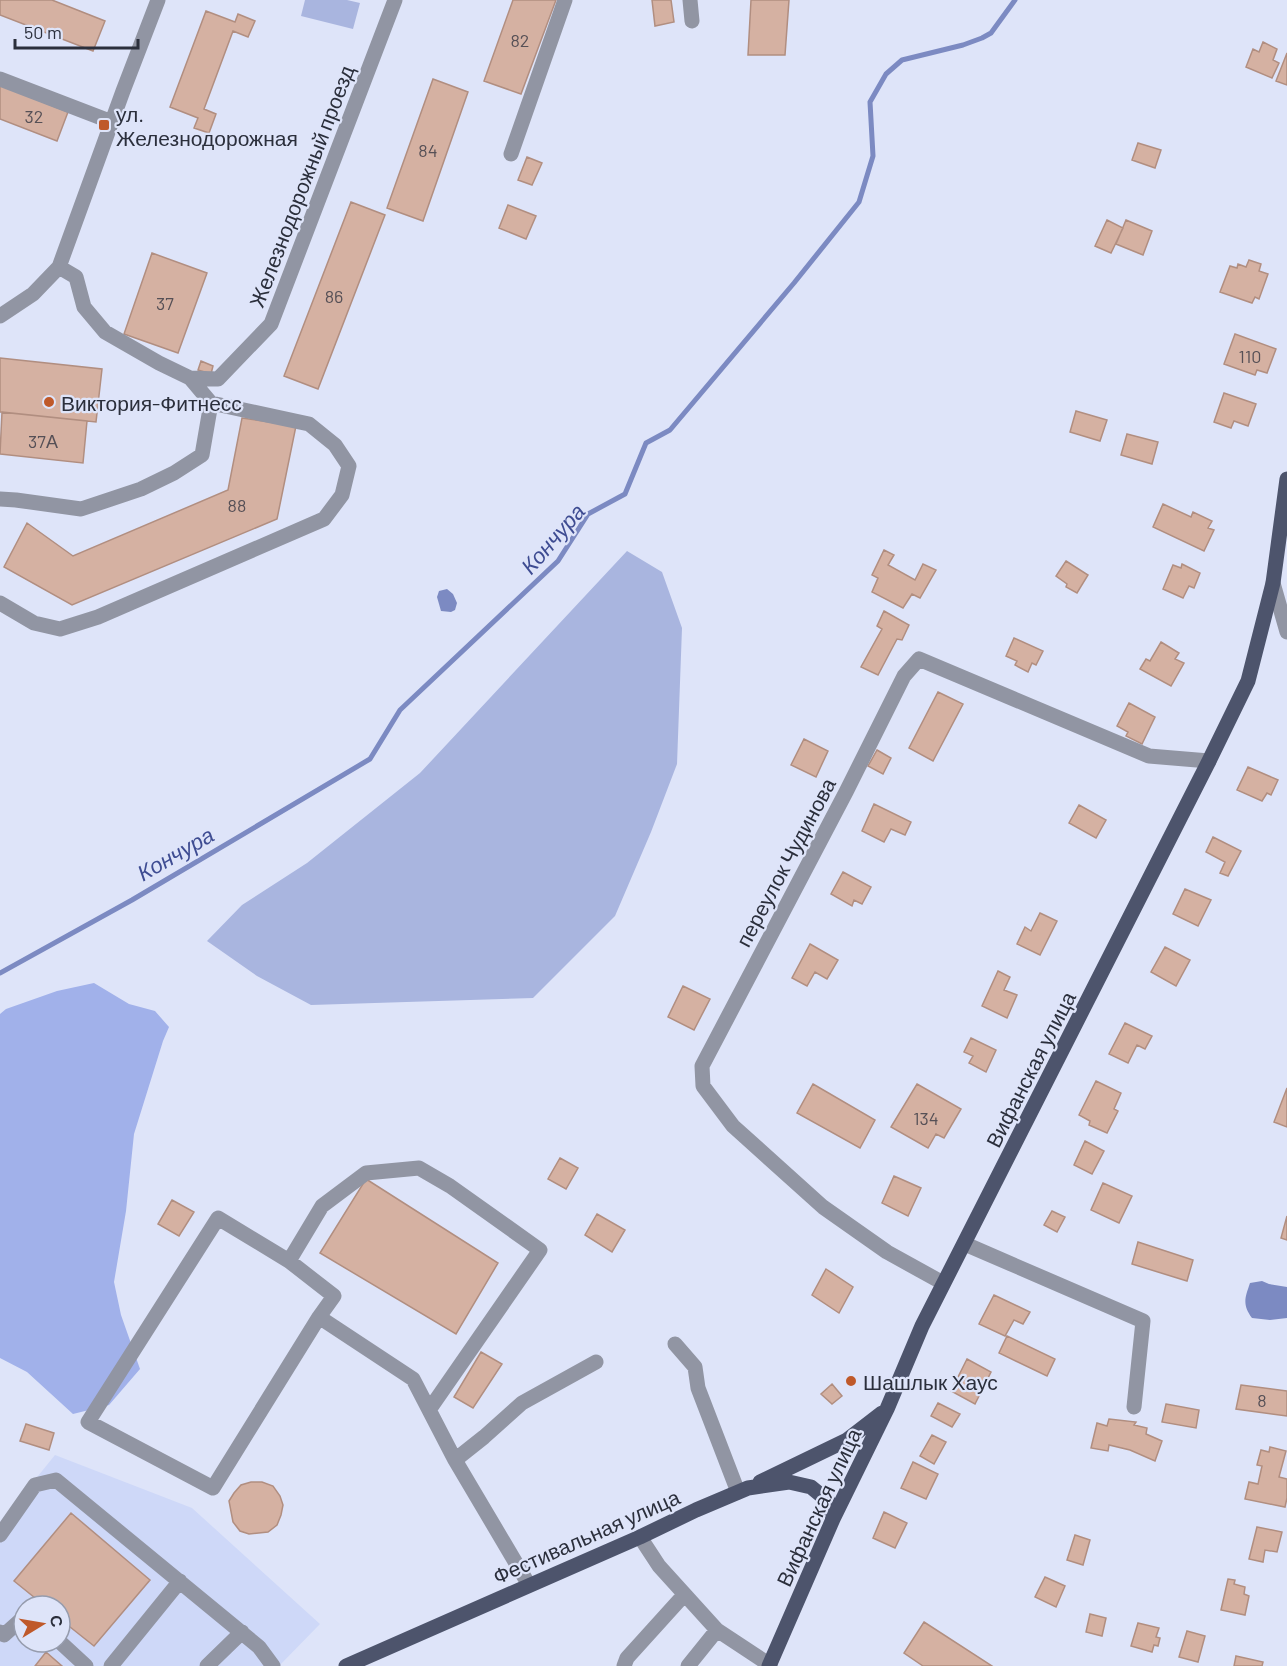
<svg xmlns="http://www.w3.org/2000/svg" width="1287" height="1666" font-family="Barlow,sans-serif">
  <rect width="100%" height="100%" fill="#dee4f9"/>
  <!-- built -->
  <path fill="#ced8f8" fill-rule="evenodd" d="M55,1455L192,1508L320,1624L279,1666H0V1523ZM24,1606H60V1642H24Z"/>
  <!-- green -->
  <path fill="#a9b5df" d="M305,0H347L360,3L353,29L301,16Z
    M627,551L662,572L682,628L677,764L651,832L615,916L533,998L311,1005L257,976L207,941L242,905L307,863L420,773Z"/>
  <!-- forest -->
  <path fill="#a1b1ea" d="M94,983L129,1004L155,1011L169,1027L163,1041L134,1134L126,1211L114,1282L121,1315L140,1369L109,1405L73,1414L27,1372L0,1358V1014L6,1009L57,991Z"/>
  <!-- water -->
  <path fill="#7c8ac2" d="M447,589L453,594L457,603L455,610L451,612L441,611L437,597L439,591Z
    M1262,1281L1269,1284L1287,1287V1318L1270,1320L1252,1318C1242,1304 1245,1298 1250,1283Z"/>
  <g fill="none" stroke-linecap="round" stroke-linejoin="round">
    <!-- stream -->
    <path stroke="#7c8ac2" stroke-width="5" d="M0,973L132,900L370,759L400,710L558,561L588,514L625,494L646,443L670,430L794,283L859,202L873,156L870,102L886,74L902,60L963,45L982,38L991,33L1015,0"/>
  </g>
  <!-- building -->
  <path fill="#d5b1a2" stroke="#b18e80" stroke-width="1.5" d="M0,0H52L105,21L93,51L0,15Z
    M513,0H556L521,94L484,81Z
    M652,0H671L674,22L655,26Z
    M751,0H789L785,55H748Z
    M206,11L235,22L238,14L255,21L248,37L233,31L204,109L216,114L209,133L194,128L198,118L170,107Z
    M1263,42L1277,49L1273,60L1279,63L1272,78L1246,67L1253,49L1259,52Z
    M1287,53V85L1276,81Z
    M433,79L468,92L423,221L387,208Z
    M0,85L68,112L57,141L0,119Z
    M1138,143L1161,150L1155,168L1132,160Z
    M527,157L542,163L532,185L518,180Z
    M351,202L385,215L318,389L284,376Z
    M508,205L536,216L526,239L499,228Z
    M1107,220L1123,228L1111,253L1095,246Z
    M1126,220L1152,231L1143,255L1116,244Z
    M152,253L207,273L178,353L124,334Z
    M1249,260L1261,264L1259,271L1268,274L1259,299L1255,297L1252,303L1220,292L1230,266L1237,268L1238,264L1246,267Z
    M1235,334L1276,349L1267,373L1257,370L1255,375L1224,364Z
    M0,358L102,369L96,422L0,412Z
    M201,361L213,366L211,374L198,370Z
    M1224,393L1256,404L1248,426L1234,421L1231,428L1214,422Z
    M1076,411L1107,420L1100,441L1070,432Z
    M2,412L87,421L83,463L0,454Z
    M242,418L296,426L277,519L72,605L4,567L27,523L73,556L228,490Z
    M1127,434L1158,442L1152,464L1121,455Z
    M1163,504L1191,517L1193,512L1212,521L1208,528L1214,530L1204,551L1153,527Z
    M884,550L894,555L888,565L915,580L923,564L936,570L920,598L912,594L903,608L872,592L878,578L872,575Z
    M1066,561L1088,575L1077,593L1066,587L1067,584L1056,576Z
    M1182,564L1200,573L1194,588L1189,586L1183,598L1163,589L1173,565L1181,568Z
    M884,611L909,625L902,640L897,639L878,675L861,667L882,629L877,626Z
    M1014,638L1043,651L1036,665L1032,663L1028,672L1015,665L1017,661L1006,656Z
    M1161,642L1179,653L1175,659L1184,663L1171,686L1140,669L1146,659L1150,661Z
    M938,692L963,704L933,761L909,748Z
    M1129,703L1155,717L1142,744L1126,736L1128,732L1117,726Z
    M804,739L828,751L816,777L791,765Z
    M877,750L891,758L883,774L868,766Z
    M1248,767L1278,780L1271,795L1267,793L1262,801L1237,790Z
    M874,804L911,822L905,835L891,829L884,842L862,831Z
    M1079,805L1106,820L1096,838L1069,823Z
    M1213,837L1241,851L1228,876L1220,873L1225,862L1206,852Z
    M843,872L871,887L862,904L854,900L852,906L831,894Z
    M1185,889L1211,900L1198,926L1173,914Z
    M1040,913L1057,921L1040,955L1017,944L1025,927L1031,931Z
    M810,944L838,960L827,979L815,972L807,986L792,978Z
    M1165,947L1190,960L1176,986L1151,972Z
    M998,971L1010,977L1004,990L1017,995L1007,1018L982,1006Z
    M683,986L710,999L694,1030L668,1017Z
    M1125,1023L1152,1036L1145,1049L1137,1045L1128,1063L1109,1054Z
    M971,1038L996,1050L986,1072L969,1063L973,1056L964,1052Z
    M1096,1081L1121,1093L1114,1109L1118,1111L1107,1133L1089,1125L1090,1121L1079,1115Z
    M813,1084L875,1120L860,1148L797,1113Z
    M917,1084L961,1109L944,1138L936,1134L928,1148L891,1127Z
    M1287,1088V1127L1274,1122Z
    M1085,1141L1104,1151L1092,1174L1074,1165Z
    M560,1158L578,1168L566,1189L548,1179Z
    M894,1176L921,1188L908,1216L882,1203Z
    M366,1179L498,1263L456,1334L320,1253Z
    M1103,1183L1132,1196L1119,1223L1091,1210Z
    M172,1200L194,1212L179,1236L158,1224Z
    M1052,1211L1065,1217L1057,1232L1044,1225Z
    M597,1214L625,1230L612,1252L585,1235Z
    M1287,1216V1240L1281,1238Z
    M1138,1242L1193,1260L1187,1281L1132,1264Z
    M826,1269L853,1287L839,1313L812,1295Z
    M994,1295L1030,1312L1023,1324L1014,1320L1005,1336L979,1324Z
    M1007,1336L1055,1359L1047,1376L999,1353Z
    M481,1352L502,1364L473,1408L454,1397Z
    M967,1359L991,1372L975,1404L951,1391Z
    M832,1384L842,1396L832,1404L821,1394Z
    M1241,1385L1287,1391V1416L1236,1409Z
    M938,1403L960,1414L952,1427L931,1416Z
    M1166,1404L1199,1410L1196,1428L1162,1422Z
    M1109,1419L1136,1422L1134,1425L1147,1428L1146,1434L1162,1441L1155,1461L1130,1450L1109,1445L1108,1451L1091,1448L1097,1423L1107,1426Z
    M26,1424L54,1433L49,1450L20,1441Z
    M932,1435L946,1442L934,1464L920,1456Z
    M1270,1447L1286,1451L1279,1477L1287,1479V1498L1285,1507L1245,1499L1249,1482L1258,1484L1262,1466L1257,1465L1261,1450L1269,1452Z
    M913,1462L938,1474L926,1499L901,1488Z
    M251,1482H262L273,1486L280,1496L283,1505L281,1515L277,1525L268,1532L249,1534L240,1531L233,1522L229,1501L234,1493L241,1485Z
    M884,1512L907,1523L895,1548L873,1538Z
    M71,1513L150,1580L94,1646L60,1619V1606H45L14,1581Z
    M1257,1527L1282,1532L1277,1552L1265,1550L1263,1562L1249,1559Z
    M1075,1535L1090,1540L1083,1565L1067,1560Z
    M1045,1577L1065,1586L1056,1607L1035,1597Z
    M1228,1579L1235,1580L1234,1584L1245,1587L1244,1594L1249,1596L1245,1615L1221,1610Z
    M1090,1614L1106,1618L1102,1636L1086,1632Z
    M924,1622L992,1666H923L904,1653Z
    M1138,1623L1159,1628L1156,1637L1160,1638L1158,1646L1154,1645L1152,1652L1131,1646Z
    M1187,1631L1205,1636L1198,1662L1179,1657Z
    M46,1652L62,1666H35Z
    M1236,1656L1263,1662L1262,1666H1234Z"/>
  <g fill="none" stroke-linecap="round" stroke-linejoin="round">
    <!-- minor -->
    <path stroke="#9195a3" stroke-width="15" d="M690,0L692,21
      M0,79L112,122
      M511,154L565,0
      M59,267L76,277L84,307L105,332L159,363L190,378L218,379L271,324L395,0
      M0,316L33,294L59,267L123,91L158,0
      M0,499L16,500L81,509L141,489L174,473L202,455L211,403L190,378
      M1273,583L1287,632
      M0,603L34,623L60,629L98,617L324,519L342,495L349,466L335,445L309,424L211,403
      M965,1244L1143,1321L1134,1407
      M289,1261L322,1206L366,1173L419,1168L450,1186L540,1250L429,1410
      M943,1283L887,1252L823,1207L733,1126L703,1086L702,1066L846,792L904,676L919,659L1149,756L1209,761
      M319,1317L334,1296L289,1261L218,1218L88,1422L213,1488L319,1317L413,1379L455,1460
      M675,1344L695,1367L698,1388L738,1492
      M0,1535L35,1485L56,1480L259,1647L273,1666
      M640,1537L659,1566L717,1630L770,1665
      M529,1585L455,1460L484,1437L522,1403L596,1362
      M0,1632L4,1635L24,1617
      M60,1642L86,1666
      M111,1666L180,1581
      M207,1666L242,1632
      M624,1666L627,1658L684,1595
      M688,1666L717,1630"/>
    <!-- major -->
    <path stroke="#4d546c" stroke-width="15" d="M760,1482L847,1440L882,1413
      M346,1666L640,1537L696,1510L748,1488L789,1482L811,1487L828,1501L833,1519
      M769,1666L833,1519L887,1409L922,1326L1209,761L1248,681L1273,583L1287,479"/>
  </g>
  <!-- markers -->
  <g fill="#bf592a" stroke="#dee4f9" stroke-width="2">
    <rect x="98" y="119" width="12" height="12" rx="3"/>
    <circle cx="49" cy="402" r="6"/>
    <circle cx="851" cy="1381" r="6"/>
  </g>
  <g text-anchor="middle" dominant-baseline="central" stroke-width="4.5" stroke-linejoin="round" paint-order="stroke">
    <!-- number labels -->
    <g font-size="18" fill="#565056">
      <text x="520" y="40">82</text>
      <text x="34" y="116">32</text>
      <text x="428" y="150">84</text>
      <text x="334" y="296">86</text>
      <text x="165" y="303">37</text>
      <text x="1250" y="356">110</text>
      <text x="43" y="441">37А</text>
      <text x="237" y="505">88</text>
      <text x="926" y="1118">134</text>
      <text x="1262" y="1400">8</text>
    </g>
    <!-- poi labels -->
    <g font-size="21" fill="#2b2f3c" stroke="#dee4f9" text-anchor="start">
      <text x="116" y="113">ул.<tspan x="116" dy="24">Железнодорожная</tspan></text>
      <text x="61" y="402">Виктория-Фитнесс</text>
      <text x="863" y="1381">Шашлык Хаус</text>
    </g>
    <!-- street labels -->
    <g font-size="21" fill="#2b2f3c" stroke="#dee4f9">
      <text transform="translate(301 186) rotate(-69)">Железнодорожный проезд</text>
      <text transform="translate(785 862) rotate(-62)">переулок Чудинова</text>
      <text transform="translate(1030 1069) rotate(-63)">Вифанская улица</text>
      <text transform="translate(818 1507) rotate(-65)">Вифанская улица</text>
      <text transform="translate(586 1536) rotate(-24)">Фестивальная улица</text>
    </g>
    <!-- water labels -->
    <g font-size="22" font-style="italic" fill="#3e4c92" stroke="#dee4f9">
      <text transform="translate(552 538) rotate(-49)">Кончура</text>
      <text transform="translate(175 853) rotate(-30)">Кончура</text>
    </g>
  </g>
  <!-- north arrow -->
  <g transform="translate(42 1624) rotate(79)"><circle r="28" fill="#dee4f9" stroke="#969cad" stroke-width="1.5"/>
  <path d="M0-4.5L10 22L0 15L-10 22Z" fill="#bf592a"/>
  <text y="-9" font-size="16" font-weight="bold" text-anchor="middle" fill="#2b2f3c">С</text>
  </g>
  <!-- scale -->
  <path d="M15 39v9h123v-9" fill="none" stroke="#2b2f3c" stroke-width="3"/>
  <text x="24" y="39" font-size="18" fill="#2b2f3c" stroke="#dee4f9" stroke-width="4.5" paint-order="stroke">50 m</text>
</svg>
